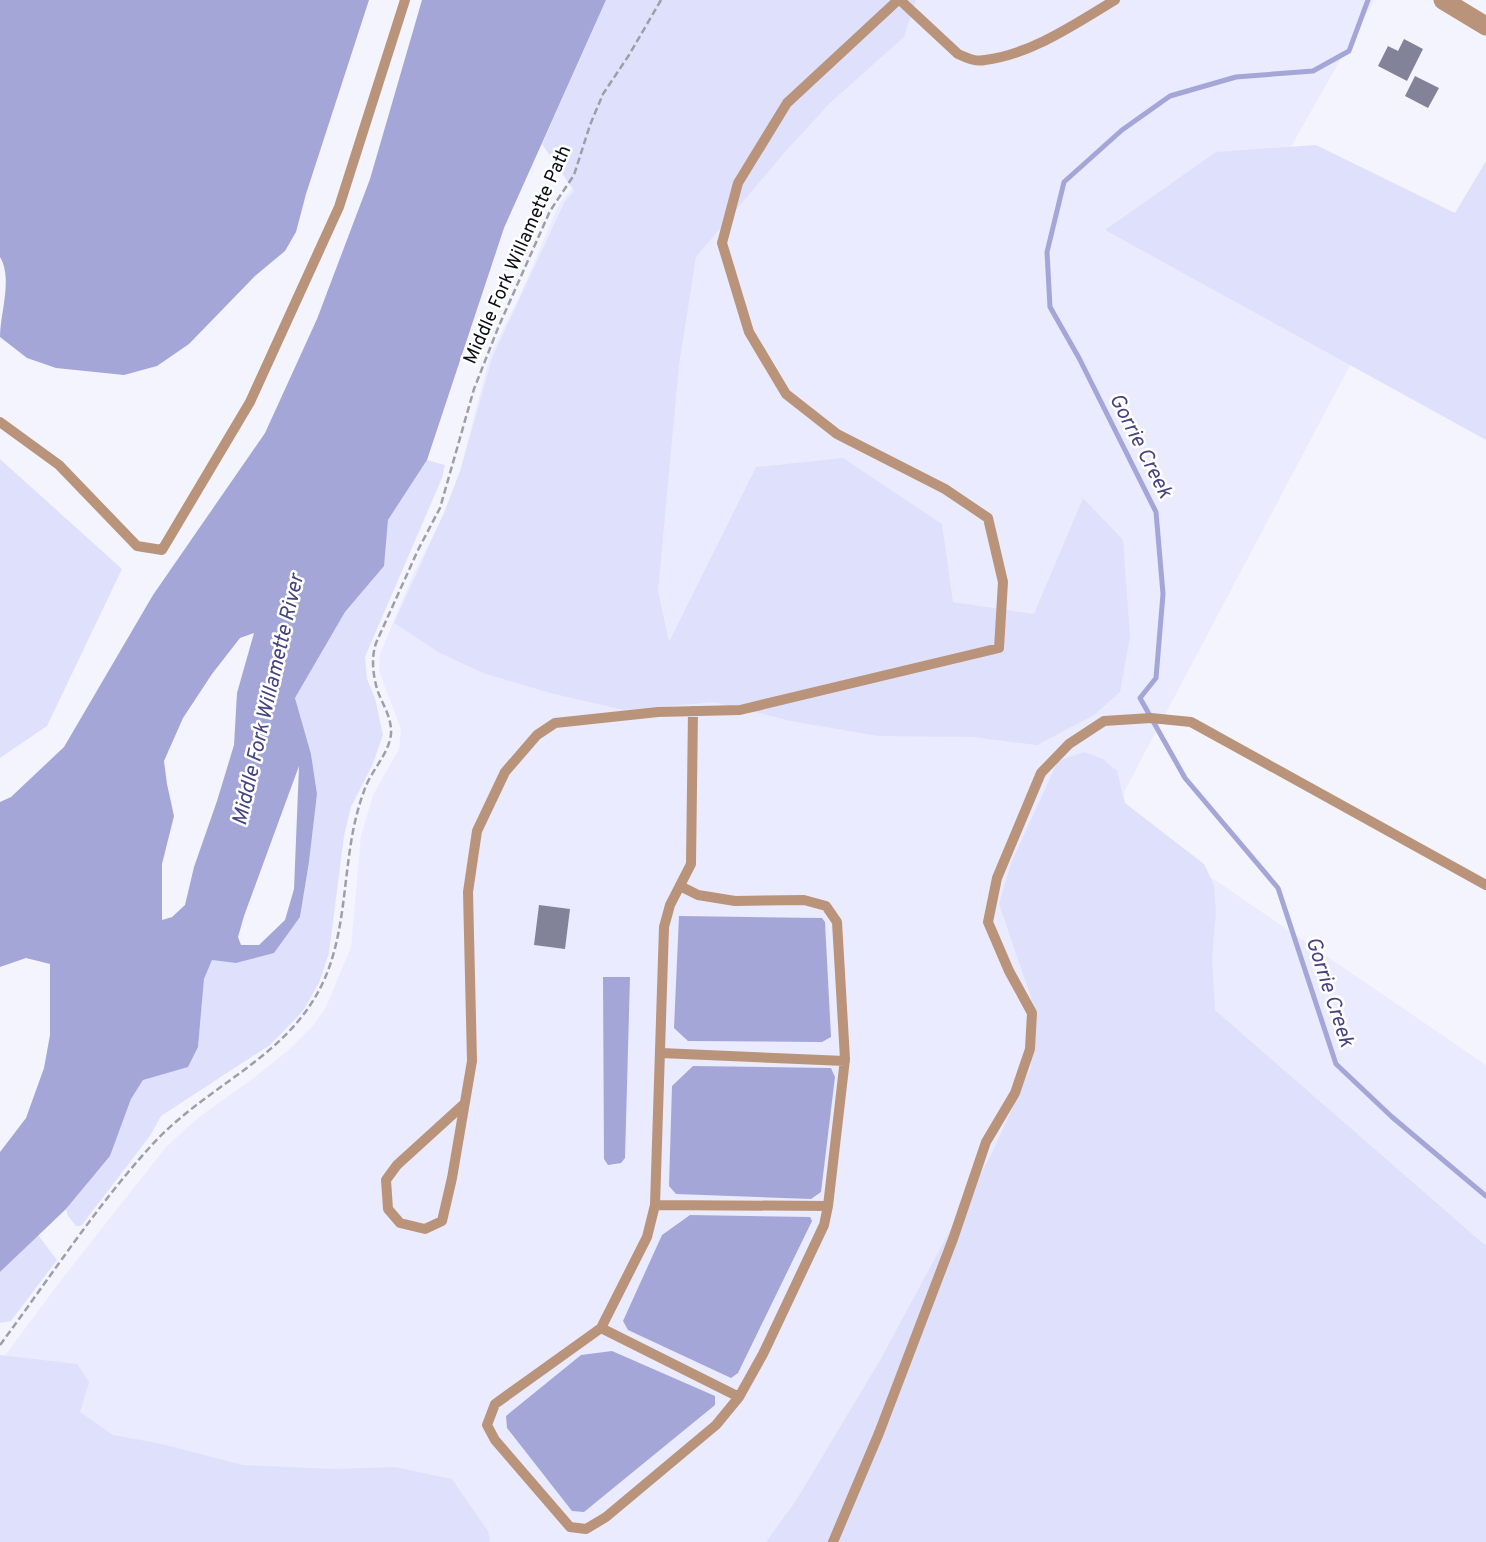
<svg xmlns="http://www.w3.org/2000/svg" width="1486" height="1542" font-family="Overpass,sans-serif">
  <rect width="100%" height="100%" fill="#f4f4fe"/>
  <!-- built -->
  <path fill="#eaebfe" d="M664,0H1374L1279,168L1419,235L1114,811L1486,1065V1542H0V1362L62,1279L166,1147L199,1117L255,1077L290,1049L313,1026L327,1005L351,947L361,836L373,795L399,749L401,729L379,671L380,654L412,577L445,511L461,467L490,355L521,293L559,204L571,190L588,157Z"/>
  <!-- green -->
  <path fill="#dfe1fc" d="M606,0H916L904,37L830,103L785,152L696,257L679,365L658,591L669,642L756,467L843,458L942,524L953,602L1034,614L1083,498L1123,540L1130,637L1120,692L1094,715L1037,745L972,737L878,736L791,721L714,702L624,710L550,693L483,673L440,653L394,623L444,513L460,472L492,358L565,201L574,191L542,144Z
    M1316,145L1455,213L1486,161V440L1105,230L1216,152Z
    M0,459L122,569L47,726L0,758Z
    M427,460L445,465L442,478L365,657L367,679L375,698L383,735L372,766L351,807L344,836L329,953L319,983L303,1011L270,1045L161,1116L150,1136L81,1226H76L68,1216L66,1209L110,1156L131,1099L143,1080L188,1066L198,1047L204,979L212,959L236,963L300,918L309,862L317,794L311,754L295,698L345,612L383,566L388,520Z
    M1084,752L1103,759L1117,771L1125,803L1204,864L1214,885L1216,912L1212,958L1215,1010L1486,1246V1542H766L797,1499L879,1362L992,1153L1031,1067V997L999,904L1011,863L1058,761Z
    M38,1235L57,1260L11,1321L0,1323V1272Z
    M0,1355L77,1364L89,1382L80,1412L113,1435L162,1444L243,1465L333,1469L395,1467L452,1479L488,1531L490,1542H0Z"/>
  <!-- water -->
  <path fill="#a5a6d8" fill-rule="evenodd" d="M0,0H369L306,194L296,232L285,251L255,276L189,344L157,366L124,375L56,368L27,358L0,337C0,313 13,279 0,257Z
    M422,0H606L504,228L427,460L388,520L384,566L345,612L295,698L311,754L317,794L309,862L300,917L274,953L236,963L212,960L204,979L198,1047L188,1067L143,1080L131,1099L110,1156L66,1209L0,1272V1152L26,1118L44,1068L50,1035V964L26,958L0,967V802L11,797L64,747L153,595L265,433L317,319L370,179ZM254,633L237,693L234,745L217,801L194,867L185,905L172,917L162,920V864L174,816L167,784L164,761L183,718L212,674L240,638ZM299,766L294,889L285,920L259,945H241L238,937L244,916Z
    M679,916L822,918L825,922L831,1037L822,1042L688,1041L674,1028Z
    M603,977H630L625,1158L621,1163L608,1165L604,1159Z
    M693,1066L831,1068L835,1077L821,1192L811,1199L676,1194L669,1186L672,1086Z
    M690,1215L810,1217L812,1221L738,1373L731,1378L628,1330L623,1321L662,1235Z
    M612,1351L715,1396V1405L584,1512L572,1511L507,1428L506,1416L581,1355Z"/>
  <g fill="none" stroke-linecap="round" stroke-linejoin="round">
    <!-- stream -->
    <path stroke="#a5a6d8" stroke-width="5" d="M1368,0L1349,51L1313,71L1236,77L1170,96L1122,130L1064,182L1047,252L1050,307L1079,358L1156,512L1163,594L1156,678L1140,698L1185,778L1278,888L1336,1064L1392,1117L1486,1196"/>
  </g>
  <!-- building -->
  <path fill="#828399" d="M1404,39L1423,49L1407,81L1378,66L1388,46L1398,51Z
    M1415,76L1439,88L1428,108L1405,96Z
    M539,905L570,909L565,949L534,945Z"/>
  <g fill="none" stroke-linecap="round" stroke-linejoin="round">
    <!-- path -->
    <path stroke="#9e9ea7" stroke-width="2.5" stroke-dasharray="7 3.5" stroke-linecap="butt" d="M0,1345C49,1279 95,1208 150,1147C211,1079 301,1055 331,962C349,906 343,848 364,791C370,772 389,754 391,734C392,717 382,704 377,689C373,674 371,658 376,643L418,550L440,508L474,389L498,328L550,211L574,175L590,125L603,94L629,55L661,0"/>
    <!-- lane -->
    <path stroke="#ba947a" stroke-width="10" d="M900,0L958,54C967,58 975,62 985,60C1032,54 1075,24 1115,0
      M0,422L59,465L137,546L162,550L250,402L339,207L405,0
      M680,886L698,895L735,901L804,900L826,906L837,922L845,1059L828,1206L824,1225L763,1354L739,1397L716,1425L606,1517L586,1529L570,1527L495,1440L487,1425L495,1404L601,1328L647,1237L655,1205L664,927L670,905L691,864L693,711
      M661,1053L845,1061
      M463,1105L397,1165L386,1180L388,1209L400,1223L425,1229L442,1221L452,1178L472,1061L468,892L477,831L505,772L537,735L555,723L658,712L740,710L999,648L1003,582L988,518L945,489L837,434L786,394L749,332L722,243L738,183L787,103L898,0
      M655,1205L828,1206
      M601,1328L739,1397
      M833,1542L879,1433L953,1239L986,1142L1015,1093L1030,1049L1032,1013L1009,971L988,922L997,878L1041,773L1069,744L1104,721L1151,718L1191,722L1486,885"/>
    <!-- street -->
    <path stroke="#ba947a" stroke-width="19" d="M1443,0L1486,26"/>
  </g>
  <g text-anchor="middle" dominant-baseline="central" stroke-width="5" stroke-linejoin="round" paint-order="stroke">
    <!-- street labels -->
    <g font-size="19" fill="#0d0d15" stroke="#fff">
      <text transform="translate(518 255) rotate(-66)">Middle Fork Willamette Path</text>
    </g>
    <!-- water labels -->
    <g font-size="21" font-style="italic" fill="#464382" stroke="#fff">
      <text transform="translate(1140 446) rotate(63)">Gorrie Creek</text>
      <text transform="translate(269 700) rotate(-77)">Middle Fork Willamette River</text>
      <text transform="translate(1329 992) rotate(72)">Gorrie Creek</text>
    </g>
  </g>
</svg>
